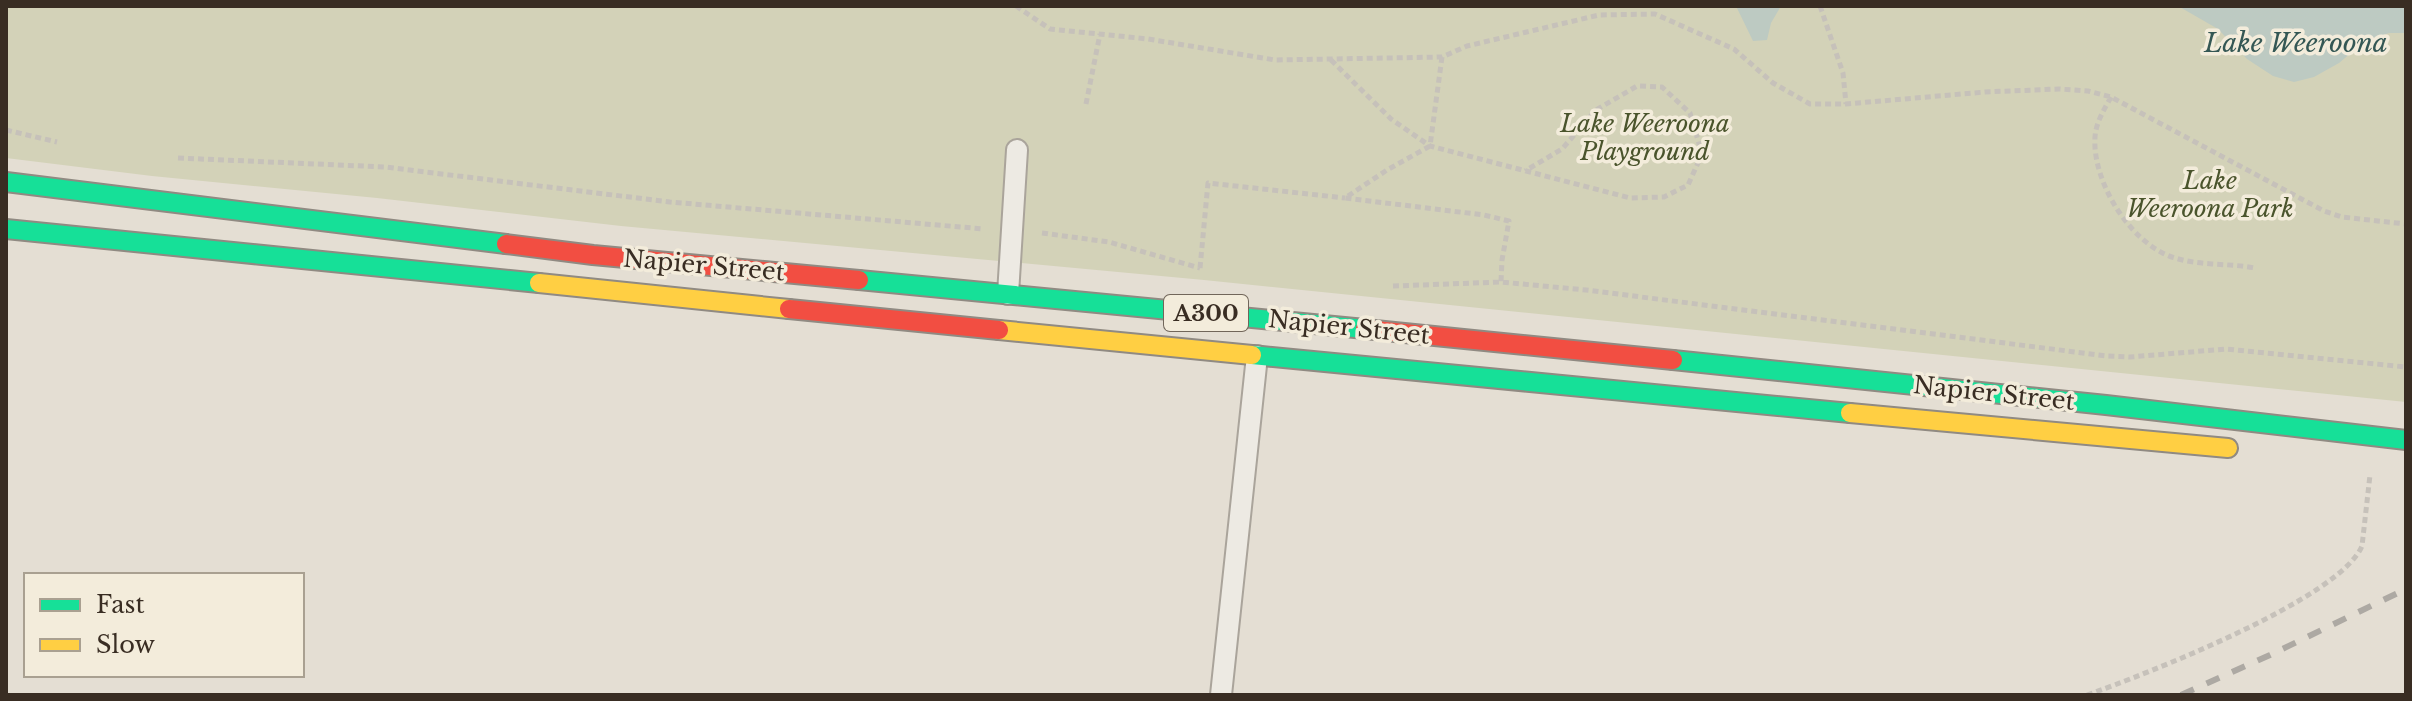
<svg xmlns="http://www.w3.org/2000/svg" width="2412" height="701" font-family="'Libre Baskerville',serif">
  <rect width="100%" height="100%" fill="#e4ded3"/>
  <!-- green -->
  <path fill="#d3d2b8" d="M6,6H2406V402L1204,280L621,226L377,198L152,176L6,158Z"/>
  <!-- water -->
  <path fill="#bdcac2" d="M1736,6H1781L1771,23L1767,40L1753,41Z
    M2178,6H2406V33H2389L2364,42L2339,63L2314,77L2294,82L2273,76L2247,59L2218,29Z"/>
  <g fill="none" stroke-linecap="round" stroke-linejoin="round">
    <!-- lane casing -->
    <g stroke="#aaa49b" stroke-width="24">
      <path id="lane" d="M1008,294L1017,150
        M1221,695L1257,356"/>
    </g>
    <!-- fast casing -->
    <g stroke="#908a82" stroke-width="22">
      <path id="fast" d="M6,182L506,244
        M6,229L539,283
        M859,280L1365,329
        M1252,355L1850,413
        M1673,360L2106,405L2406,440"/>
    </g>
    <!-- slow casing -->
    <g stroke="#908a82" stroke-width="22">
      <path id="slow" d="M539,283L789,309
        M999,330L1252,355
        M1850,413L2228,448"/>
    </g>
    <!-- jam casing -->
    <g stroke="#908a82" stroke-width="22">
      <path id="jam" d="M506,244L593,255L859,280
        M789,309L999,330
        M1365,329L1673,360"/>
    </g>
    <!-- path -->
    <path stroke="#c6c1ba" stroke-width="5" stroke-dasharray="6 4" stroke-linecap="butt" d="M1016,6L1050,29L1148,39L1275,60L1442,57L1467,46L1599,15L1655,14L1734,49L1773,83L1810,104H1846L1985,92L2059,89L2088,91L2111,97L2324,211L2342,217L2406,224
      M1820,6L1843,73L1846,104
      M1442,57L1430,146L1387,170L1345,198L1484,215L1509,221L1502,260L1501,282
      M1331,60L1391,119L1430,146L1630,198L1664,197L1688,185L1702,154L1690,113L1662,87L1637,86L1596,110L1562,149L1525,171
      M2111,97C2104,110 2096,122 2095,137C2092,182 2131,245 2175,258C2201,266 2229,263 2255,268
      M1086,104L1100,34
      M6,130L57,142
      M178,158L385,167L670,202L984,229
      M1042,233L1109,242L1200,268
      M1200,268L1208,183L1345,198
      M1393,286L1501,282L1586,290L2107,356L2130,357L2226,349L2406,367
      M2087,695C2144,675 2340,599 2362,546L2370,475"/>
    <!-- lane -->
    <use href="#lane" stroke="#edeae3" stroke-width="20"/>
    <!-- fast -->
    <use href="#fast" stroke="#16e098" stroke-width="18"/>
    <!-- slow -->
    <use href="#slow" stroke="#ffcf43" stroke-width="18"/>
    <!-- jam -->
    <use href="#jam" stroke="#f24e42" stroke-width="18"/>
    <!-- rail -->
    <path stroke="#ada9a3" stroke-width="6" stroke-dasharray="14 14" stroke-linecap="butt" d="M2181,695L2270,655L2406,589"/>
  </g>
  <g text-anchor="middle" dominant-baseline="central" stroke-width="7" stroke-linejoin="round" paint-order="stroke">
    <!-- shield labels -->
    <rect fill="#f3ecdb" stroke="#71665a" stroke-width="2" x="1164" y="295" width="84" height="36" rx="6"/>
    <g font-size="22" font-weight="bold" fill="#392d23">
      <text x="1206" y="313">A300</text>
    </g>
    <!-- park labels -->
    <g font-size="24" font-style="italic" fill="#4a542c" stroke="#f3ecdb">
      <text x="1645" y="123">Lake Weeroona<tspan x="1645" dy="28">Playground</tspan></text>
      <text x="2210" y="180">Lake<tspan x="2210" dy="28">Weeroona Park</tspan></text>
    </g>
    <!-- street labels -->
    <g font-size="24" fill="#392d23" stroke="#f3ecdb">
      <text transform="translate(704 265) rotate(5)">Napier Street</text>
      <text transform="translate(1349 327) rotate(6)">Napier Street</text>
      <text transform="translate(1994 393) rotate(6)">Napier Street</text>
    </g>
    <!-- water labels -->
    <g font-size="26" font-style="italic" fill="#345754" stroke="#f3ecdb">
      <text x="2296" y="43">Lake Weeroona</text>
    </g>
  </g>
  <!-- border -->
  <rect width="2412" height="701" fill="none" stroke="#392d23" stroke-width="16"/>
  <!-- legend -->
  <rect x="24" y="573" width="280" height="104" fill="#f3ecdb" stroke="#a9a091" stroke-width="2"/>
  <rect x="40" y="599" width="40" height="12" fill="#16e098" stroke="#a9a091" stroke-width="2"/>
  <text x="96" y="613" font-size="24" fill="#392d23">Fast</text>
  <rect x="40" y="639" width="40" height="12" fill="#ffcf43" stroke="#a9a091" stroke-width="2"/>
  <text x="96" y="653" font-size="24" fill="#392d23">Slow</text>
</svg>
